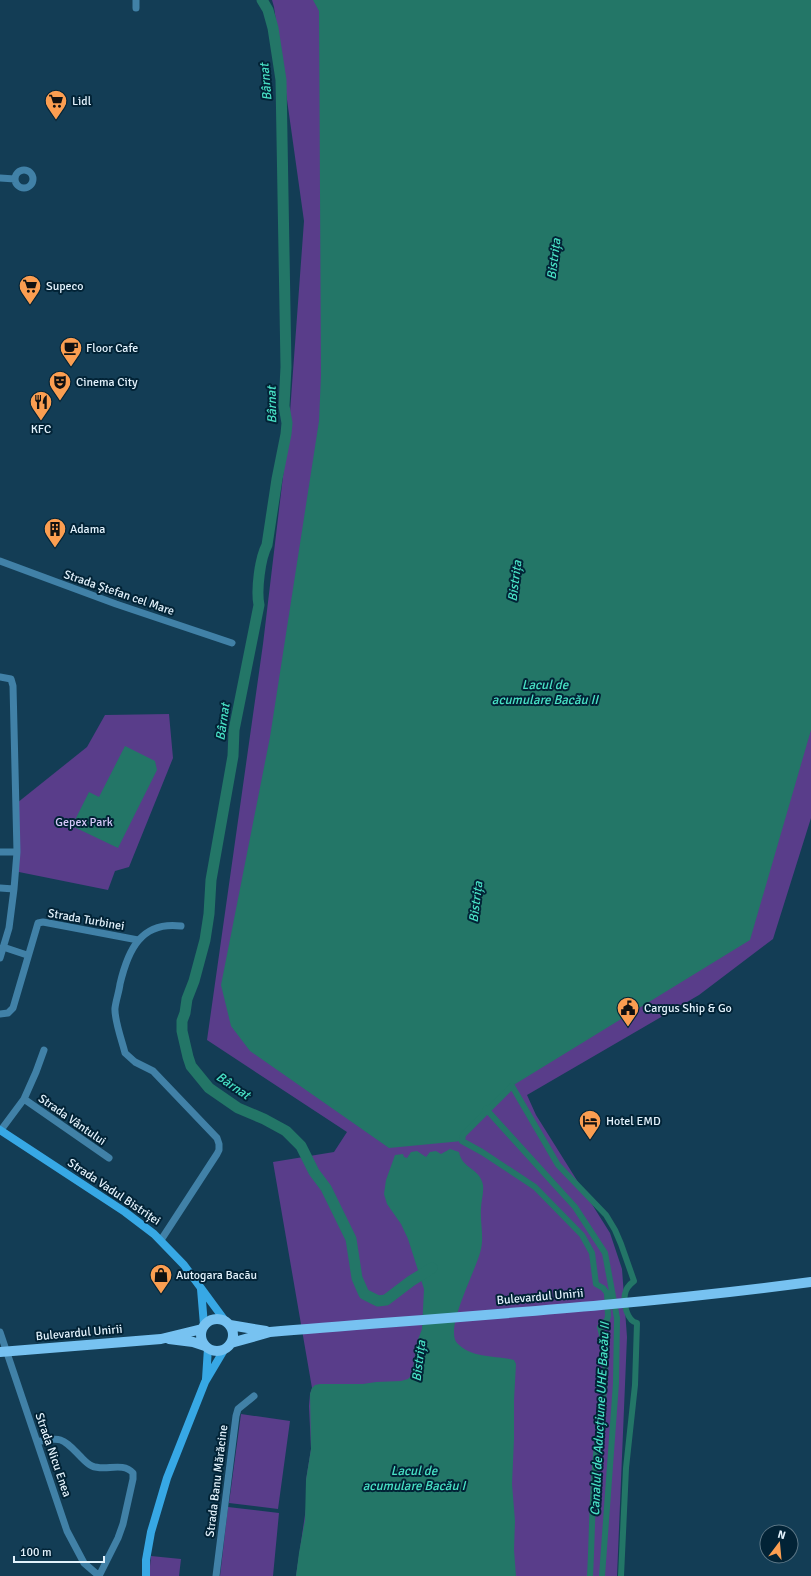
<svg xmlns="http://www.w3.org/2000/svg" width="811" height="1576" font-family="Signika,sans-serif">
  <rect width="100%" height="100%" fill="#133d55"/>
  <!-- green -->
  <path fill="#593d8a" d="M272,0H811V818L773,939L699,995L527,1095L536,1115L610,1233L622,1269L627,1337L617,1576H296L306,1508V1480L311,1449L309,1406L310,1394L312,1388L273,1162L334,1152L347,1132L207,1040L263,644L289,426L304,221L274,7Z
    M169,714L173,758L129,867L115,871L108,890L14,871L17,803L87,747L105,715Z
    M241,1414L290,1421L278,1509L229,1503Z
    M228,1507L279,1513L273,1576H220Z
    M151,1556L181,1559L179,1576H149Z"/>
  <!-- water -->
  <path fill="#237667" d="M313,0H811V730L750,940L512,1086L462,1134V1141L389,1148L250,1051L231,1026L221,985L270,737L319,421L321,375L319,11Z
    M125,746L155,761L157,770L118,848L72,826L89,792L99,797Z
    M450,1149L459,1152C462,1169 480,1168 483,1185C484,1193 481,1201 481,1209C480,1222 484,1236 481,1249C477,1269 444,1328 457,1343C472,1359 495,1355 514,1360L516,1364L514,1400V1439L512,1484L515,1521L514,1550L516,1576H296L299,1553L305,1520L306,1480L311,1449L310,1394L312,1388L315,1385L320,1384H363L376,1382L401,1381L408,1379L412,1375L417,1342L422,1329L424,1289L408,1239L401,1224L387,1204L384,1194L386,1180L395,1155L403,1154L404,1157L407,1158L411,1152L417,1151L426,1157L430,1152L436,1151L441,1154Z"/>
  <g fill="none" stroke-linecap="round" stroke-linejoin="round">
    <!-- canal -->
    <path stroke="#237667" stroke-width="6" d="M486,1109L575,1207L605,1253L617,1318L616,1383L602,1576
      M590,1576C592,1539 592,1503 595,1466C598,1420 613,1372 600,1327L607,1320L608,1316L607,1293L603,1288L596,1284L592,1253L582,1235L535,1187L482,1152L462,1141L463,1135L512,1086L558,1165L606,1215L615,1230L621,1244L634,1281C630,1284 626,1288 625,1294C623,1303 627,1321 637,1323L635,1385L626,1468L621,1576"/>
    <!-- river -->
    <path stroke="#237667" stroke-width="11" d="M262,0L268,10L273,28L281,80L286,367L284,406L287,423L286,434L277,479L267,545C260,558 256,590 259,605L234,730L233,756L211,880L209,914L205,940L194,981L187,999L185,1013L182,1021V1031L188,1057L191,1066L209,1088L238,1108L264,1119L286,1131L301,1146L314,1172L326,1188L351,1239L357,1278L364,1294L378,1301L386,1300L411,1281L432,1268"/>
    <!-- minor -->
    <path stroke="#4181a7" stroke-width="7" d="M136,8V0
      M15 179a9 9 0 1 1 18 0a9 9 0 1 1-18 0Z
      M0,178L15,179
      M0,561L116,604L232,643
      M0,677L11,679L13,686L17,852L14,889L9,928L0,958
      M0,852H17
      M0,888L14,889
      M3,947L27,955
      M0,1014L8,1013L13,1008L38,923L43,922L138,940
      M24,1099L36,1072L44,1050
      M1,1130L24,1099L109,1158
      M161,1240L217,1154L219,1150V1144L217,1138L153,1071L135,1062L125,1053C122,1041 114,1019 115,1008C116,1000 119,992 120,984C128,950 141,921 181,926
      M0,1332L67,1531L84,1563L99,1576
      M37,1442C62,1436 63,1439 80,1456C83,1459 87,1464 92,1466C105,1472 122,1461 133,1473V1479L123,1524L118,1538L99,1576
      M216,1576L236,1416L238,1409L254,1396"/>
    <!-- secondary -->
    <path stroke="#37a8e5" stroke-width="8" d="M0,1130L125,1212L154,1234L184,1265L226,1322
      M201,1289L204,1325
      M206,1379L208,1348
      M146,1576V1560L151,1532L167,1478L205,1382L224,1350"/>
    <!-- primary -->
    <path stroke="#77c2f1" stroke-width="10" d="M201 1335a16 16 0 1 1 32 0a16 16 0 1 1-32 0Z
      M230,1325L266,1331
      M169,1339L193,1342L205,1346
      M231,1343L270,1332C451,1317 631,1306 811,1282
      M0,1352L161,1339L202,1329"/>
  </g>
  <!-- icons -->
  <defs>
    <g id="supermarket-pin" transform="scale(1.15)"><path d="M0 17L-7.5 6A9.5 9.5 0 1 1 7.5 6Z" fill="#fb9e51" stroke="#022336"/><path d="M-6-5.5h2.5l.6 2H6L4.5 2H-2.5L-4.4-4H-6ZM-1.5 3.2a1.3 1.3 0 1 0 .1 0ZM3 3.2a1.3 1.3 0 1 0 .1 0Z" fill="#111"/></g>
    <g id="cafe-pin" transform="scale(1.15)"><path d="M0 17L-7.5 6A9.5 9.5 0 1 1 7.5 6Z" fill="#fb9e51" stroke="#022336"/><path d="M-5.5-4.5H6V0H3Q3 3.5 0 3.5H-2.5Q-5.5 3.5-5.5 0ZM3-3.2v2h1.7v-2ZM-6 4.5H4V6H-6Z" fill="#111"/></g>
    <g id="theatre-pin" transform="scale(1.15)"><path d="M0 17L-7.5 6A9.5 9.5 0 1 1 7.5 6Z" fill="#fb9e51" stroke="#022336"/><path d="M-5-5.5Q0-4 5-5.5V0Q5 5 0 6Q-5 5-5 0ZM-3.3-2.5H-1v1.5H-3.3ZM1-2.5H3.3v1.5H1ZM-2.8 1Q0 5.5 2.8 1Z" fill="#111"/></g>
    <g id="restaurant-pin" transform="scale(1.15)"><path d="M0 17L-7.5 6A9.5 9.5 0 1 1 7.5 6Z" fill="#fb9e51" stroke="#022336"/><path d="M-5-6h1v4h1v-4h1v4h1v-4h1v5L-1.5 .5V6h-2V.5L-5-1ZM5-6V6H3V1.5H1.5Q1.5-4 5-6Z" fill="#111"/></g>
    <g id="building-pin" transform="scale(1.15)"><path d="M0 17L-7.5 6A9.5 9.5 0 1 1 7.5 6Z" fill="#fb9e51" stroke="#022336"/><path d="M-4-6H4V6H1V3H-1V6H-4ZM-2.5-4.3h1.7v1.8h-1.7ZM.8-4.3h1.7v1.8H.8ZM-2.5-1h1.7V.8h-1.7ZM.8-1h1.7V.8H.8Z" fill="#111"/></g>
    <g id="civic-pin" transform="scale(1.15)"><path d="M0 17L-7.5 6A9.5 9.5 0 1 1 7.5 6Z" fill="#fb9e51" stroke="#022336"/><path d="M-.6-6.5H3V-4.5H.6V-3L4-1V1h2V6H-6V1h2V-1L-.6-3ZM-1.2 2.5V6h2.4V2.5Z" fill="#111"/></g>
    <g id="hotel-pin" transform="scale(1.15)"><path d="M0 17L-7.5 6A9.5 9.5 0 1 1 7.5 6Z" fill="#fb9e51" stroke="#022336"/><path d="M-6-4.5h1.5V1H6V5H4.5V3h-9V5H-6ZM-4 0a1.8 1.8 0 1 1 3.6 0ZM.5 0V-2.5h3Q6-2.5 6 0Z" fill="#111"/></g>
    <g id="shop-pin" transform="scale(1.15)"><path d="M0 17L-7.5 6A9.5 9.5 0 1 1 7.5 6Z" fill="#fb9e51" stroke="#022336"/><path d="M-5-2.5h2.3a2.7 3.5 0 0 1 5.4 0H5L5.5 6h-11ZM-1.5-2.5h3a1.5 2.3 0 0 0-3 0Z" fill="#111"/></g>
  </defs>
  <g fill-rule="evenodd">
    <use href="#supermarket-pin" x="56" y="101"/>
    <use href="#supermarket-pin" x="30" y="286"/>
    <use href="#cafe-pin" x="71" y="348"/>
    <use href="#theatre-pin" x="60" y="382"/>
    <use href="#restaurant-pin" x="41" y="402"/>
    <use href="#building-pin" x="55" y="529"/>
    <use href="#civic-pin" x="628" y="1008"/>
    <use href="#hotel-pin" x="590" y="1121"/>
    <use href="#shop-pin" x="161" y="1275"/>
  </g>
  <g text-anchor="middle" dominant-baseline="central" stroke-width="4" stroke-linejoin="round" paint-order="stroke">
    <!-- poi labels -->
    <g font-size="12" fill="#e3f2fc" stroke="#022336" text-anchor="start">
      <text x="72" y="101">Lidl</text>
      <text x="46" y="286">Supeco</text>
      <text x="86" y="348">Floor Cafe</text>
      <text x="76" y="382">Cinema City</text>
      <text x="41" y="429" text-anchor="middle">KFC</text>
      <text x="70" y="529">Adama</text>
      <text x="644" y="1008">Cargus Ship &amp; Go</text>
      <text x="606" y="1121">Hotel EMD</text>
      <text x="176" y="1275">Autogara Bacău</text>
    </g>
    <!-- street labels -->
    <g font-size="12" fill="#e3f2fc" stroke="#022336">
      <text transform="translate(119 593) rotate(19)">Strada Ștefan cel Mare</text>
      <text transform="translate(86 920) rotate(10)">Strada Turbinei</text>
      <text transform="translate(72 1120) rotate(35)">Strada Vântului</text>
      <text transform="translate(114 1192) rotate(34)">Strada Vadul Bistriței</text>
      <text transform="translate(540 1297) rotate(-5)">Bulevardul Unirii</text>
      <text transform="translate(79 1333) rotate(-5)">Bulevardul Unirii</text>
      <text transform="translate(53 1455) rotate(71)">Strada Nicu Enea</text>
      <text transform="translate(217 1481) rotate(-83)">Strada Banu Mărăcine</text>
    </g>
    <!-- park labels -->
    <g font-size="12" fill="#d6c9f9" stroke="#022336">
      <text x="84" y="822">Gepex Park</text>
    </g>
    <!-- water labels -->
    <g font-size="13" font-style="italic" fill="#48e1c5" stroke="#022336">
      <text transform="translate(266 82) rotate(-95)">Bârnat</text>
      <text transform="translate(554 259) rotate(-83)">Bistrița</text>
      <text transform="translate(272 405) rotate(-91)">Bârnat</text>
      <text transform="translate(515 581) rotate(-83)">Bistrița</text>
      <text x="545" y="685">Lacul de<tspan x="545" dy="15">acumulare Bacău II</tspan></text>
      <text transform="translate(223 722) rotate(-82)">Bârnat</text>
      <text transform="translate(476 902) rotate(-83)">Bistrița</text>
      <text transform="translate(233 1086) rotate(34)">Bârnat</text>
      <text transform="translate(419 1361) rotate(-83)">Bistrița</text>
      <text transform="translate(600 1419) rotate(-87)">Canalul de Aducțiune UHE Bacău II</text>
      <text x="414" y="1471">Lacul de<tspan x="414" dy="15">acumulare Bacău I</tspan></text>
    </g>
  </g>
  <!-- north arrow -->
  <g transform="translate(779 1544) rotate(16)"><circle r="19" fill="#022336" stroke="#5c7685"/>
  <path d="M0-3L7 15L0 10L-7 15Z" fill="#fb9e51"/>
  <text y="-6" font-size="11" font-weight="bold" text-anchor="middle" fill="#e3f2fc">N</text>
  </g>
  <!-- scale -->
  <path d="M14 1556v6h90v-6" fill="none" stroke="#e3f2fc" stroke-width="2"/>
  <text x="20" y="1556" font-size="12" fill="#e3f2fc" stroke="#022336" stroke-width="3" paint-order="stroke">100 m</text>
</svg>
